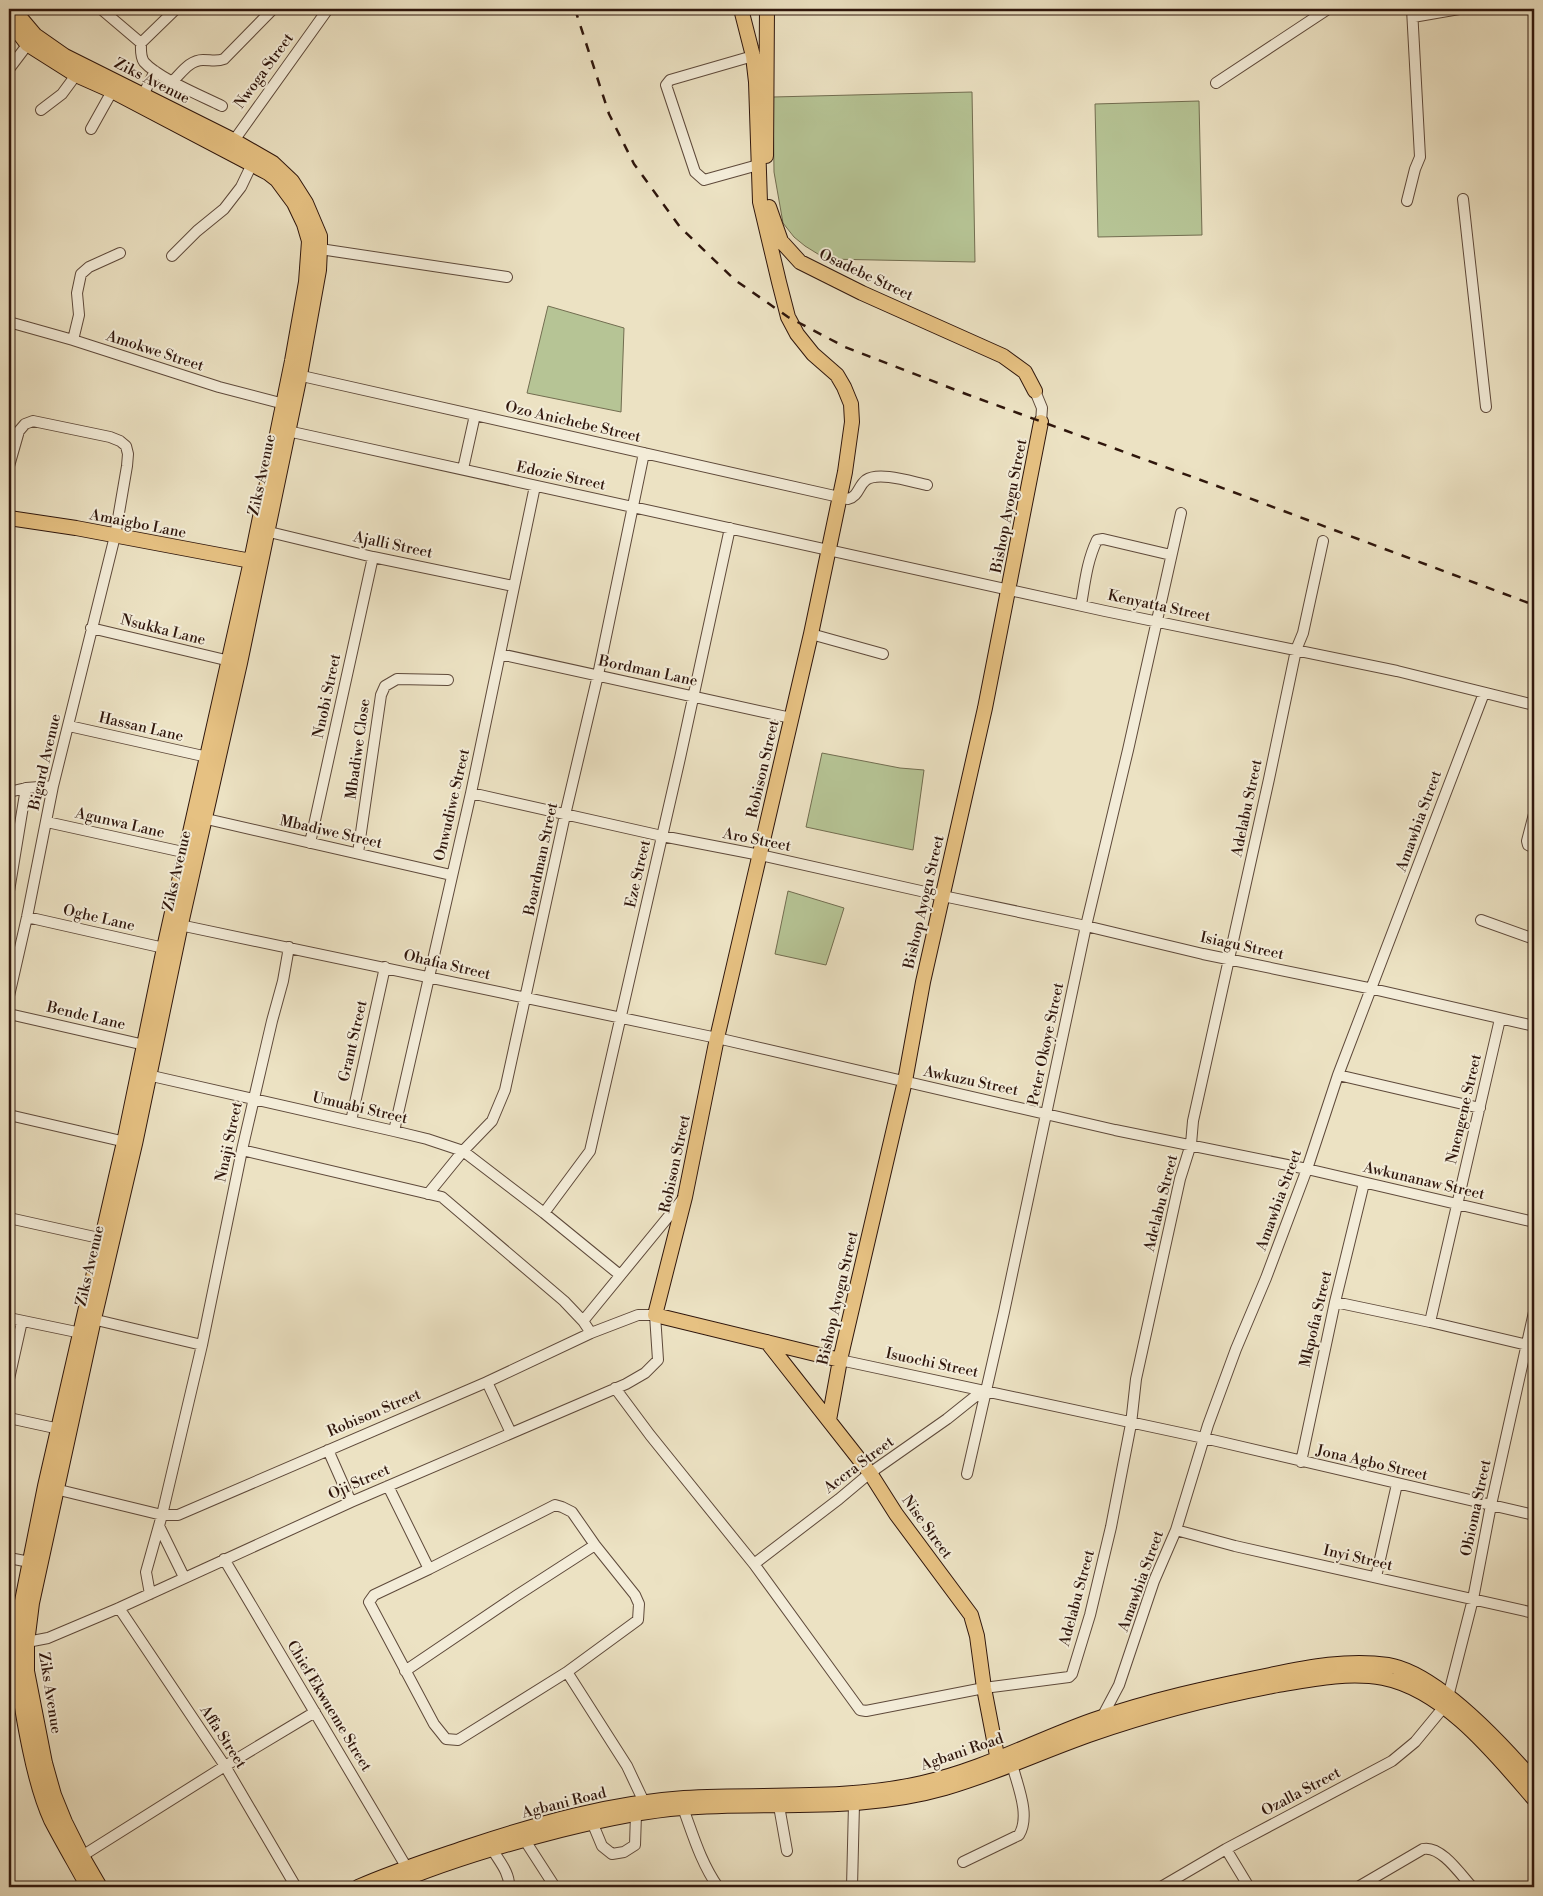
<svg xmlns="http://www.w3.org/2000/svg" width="1543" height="1896" font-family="'Libre Bodoni',serif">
  <rect width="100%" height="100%" fill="#ece2c3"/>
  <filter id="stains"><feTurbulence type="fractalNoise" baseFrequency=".004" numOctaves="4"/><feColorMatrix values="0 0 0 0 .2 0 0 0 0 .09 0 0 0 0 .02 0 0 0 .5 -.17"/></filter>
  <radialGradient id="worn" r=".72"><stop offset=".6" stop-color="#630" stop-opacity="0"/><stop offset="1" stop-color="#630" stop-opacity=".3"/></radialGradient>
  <!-- green -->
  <path fill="#b6c495" stroke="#726d50" d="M972,92L975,262L826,259L805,246L794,237L783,223L774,172L773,97Z
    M1199,101L1202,235L1098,237L1095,104Z
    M548,306L624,328L621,412L527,393Z
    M822,753L900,768L924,770L913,850L806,827Z
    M788,891L844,908L826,965L775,954Z"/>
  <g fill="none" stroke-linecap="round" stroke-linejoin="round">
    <!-- minor casing -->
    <g stroke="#5e493a" stroke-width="12">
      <path id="minor" d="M101,9L141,43
        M176,9L141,43C141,49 140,56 144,62C158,78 202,96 222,106
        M1413,17L1459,9
        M753,56L670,80L666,85L695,172L704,180L758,165
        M9,69L31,40
        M173,81C182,72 190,60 203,60C211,60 217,62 224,59L273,9
        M1216,83L1328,9
        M143,95L155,71
        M41,110L62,94L76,75
        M91,129L115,86
        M230,146L328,9
        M1463,199L1486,407
        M1407,201L1415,169L1420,157L1412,9
        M320,249L507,277
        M172,256L197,231L224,209L241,187L252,164
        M9,322L73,340L219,387L288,405
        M73,340L79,315L77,293L81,274L89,267L120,253
        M293,374L848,499C859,496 858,486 866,480C879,471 912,482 927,485
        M1035,391L1042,408L1041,422
        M283,430L1105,611L1397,671L1534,705
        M9,466L19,431L25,424L33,421L110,437L120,441L126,446L128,454L127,466L115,536L53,786L27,917L9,996
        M463,469L475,415
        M261,530L373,557L513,586
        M1081,605C1085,582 1087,561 1097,540L1103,539L1171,555
        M91,628L234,662
        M811,634L883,654
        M500,654L791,718
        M69,726L212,758
        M9,792L26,788
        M471,793L662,836L760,855L943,896L1086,926L1203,954L1373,989L1534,1026
        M1534,814L1527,841L1528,845L1534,848
        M198,817L451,875
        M47,822L192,854
        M310,843L373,557
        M358,853L381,695L385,686L397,679L448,680
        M9,891L26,788L53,786
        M27,917L164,948
        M1481,920L1534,939
        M175,924L717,1038L1115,1130L1307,1169L1534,1222
        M9,1014L149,1046
        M143,1074L394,1131L427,1139L463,1151L544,1213L620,1275
        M1338,1075L1480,1108
        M9,1115L130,1143
        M351,1121L385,967
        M394,1131L471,793L535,486
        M242,1150L442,1197L564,1301L583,1321L591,1333
        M428,1194L463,1151L492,1121L505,1090L565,815L598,675L644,453
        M544,1213L590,1151L680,758L730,528
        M9,1218L108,1240
        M1335,1302L1430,1322L1527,1345
        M9,1318L86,1334
        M88,1318L202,1345
        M583,1321L682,1200
        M1430,1322L1500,1019
        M840,1360L1204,1438L1534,1515
        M9,1379L22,1321
        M487,1382L511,1433
        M615,1388L650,1435L754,1564L860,1710L866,1711L984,1688L1069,1677L1072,1674L1090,1615L1111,1527L1131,1424L1136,1379L1180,1179L1191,1144L1193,1121L1269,779L1296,650L1303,633L1323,541
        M9,1418L64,1430
        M328,1450L351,1502
        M1301,1462L1335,1302L1364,1183
        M967,1474L1004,1312L1086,926L1128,750L1181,513
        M388,1486L429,1569
        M555,1505L562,1507L572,1512L595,1545L635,1595L639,1604L638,1620L567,1672L458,1740L446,1739L434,1724L369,1602L374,1595L429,1569Z
        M159,1526L184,1577
        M1176,1530L1235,1546L1534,1613
        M9,1558L35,1563
        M224,1559L407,1868L416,1887
        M754,1564L839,1499L870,1473L947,1419L982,1391
        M1376,1577L1397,1484
        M150,1594L146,1572L162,1515L202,1345L242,1150L272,1021L283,981L289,947
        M119,1608L225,1766L296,1887
        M22,1643L48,1638L119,1608L351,1502L626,1384L645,1373L658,1360L655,1315H638L591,1333L487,1382L178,1515H162L51,1488
        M405,1671L516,1596L595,1545
        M567,1672L627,1766L644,1802
        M1101,1719L1119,1685L1154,1581L1176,1530L1208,1425L1236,1349L1266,1278L1307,1169L1338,1075L1484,693
        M779,1806L787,1851
        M683,1808C693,1835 701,1863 718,1887
        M592,1822L602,1846L612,1854L624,1852L635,1845L636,1814
        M524,1839L555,1887
        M492,1849C499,1861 510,1873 509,1887
        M1226,1849L1249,1887
        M82,1856L225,1766L315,1712
        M963,1862L1019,1835C1031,1815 1017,1785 1012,1764
        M852,1887L854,1804
        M1161,1887L1226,1849L1392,1761L1415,1742L1443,1708L1448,1697L1473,1599L1491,1505L1534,1312
        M1358,1887L1423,1849C1441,1845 1461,1875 1472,1887"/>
    </g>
    <!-- major casing -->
    <g stroke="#2f160c" stroke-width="16">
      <path id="major" d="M13,9L35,35L65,56L233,140L273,163L292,181L306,203L320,236V249L319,270L300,375L240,663L181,924L135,1144L94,1319L32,1603L27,1643V1671L45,1763L54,1795L65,1822L82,1856L100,1887
        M741,9L753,56L756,82L760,202L779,282L788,317L797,334L813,354L837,375L844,387L851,404L852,422L845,472L811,634L717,1038L685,1197L655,1315L840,1360
        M9,20L27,44L76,75L112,91L268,173L277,180L294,203L304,224L309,241L306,282L292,361L251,561L164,948L124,1142L45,1486L18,1621C14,1666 21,1707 30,1750C35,1774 41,1798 51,1820C63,1843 76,1865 88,1887
        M766,156L767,9
        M769,207L781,241L800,262L862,293L1003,356L1025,372L1035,391
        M9,518L76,528L251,561
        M767,1342L870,1473L896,1514L971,1615L977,1636L984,1688L999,1766
        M829,1420L840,1360L905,1081L923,982L985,708L1041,422
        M358,1887C394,1871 432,1859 470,1846C540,1823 610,1803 684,1798C763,1793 844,1801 922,1783C982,1770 1036,1740 1093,1720C1151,1700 1210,1687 1270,1675C1308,1667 1349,1659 1388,1665C1437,1673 1502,1744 1534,1781
        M386,1887C442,1863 502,1845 561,1830C601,1820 641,1811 682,1808C770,1801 858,1813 945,1788C994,1774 1041,1752 1089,1735C1149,1714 1211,1698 1273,1686C1308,1680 1348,1671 1383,1678C1444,1690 1495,1754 1534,1799"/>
    </g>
    <!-- minor -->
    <use href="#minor" stroke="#f3ecd8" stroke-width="10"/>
    <!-- major -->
    <use href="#major" stroke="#e6c182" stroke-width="14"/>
    <!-- rail -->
    <path stroke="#2f160c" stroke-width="2.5" stroke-dasharray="9 9" stroke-linecap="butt" d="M575,9L609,114L634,164L680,227L735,280L788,317L845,347L966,394L1217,486L1534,605"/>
  </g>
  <g text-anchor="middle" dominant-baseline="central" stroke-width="4" stroke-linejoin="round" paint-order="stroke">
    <!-- street labels -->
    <g font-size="15" fill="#2f160c" stroke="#f3ecd8">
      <text transform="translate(264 71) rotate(-54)">Nwoga Street</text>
      <text transform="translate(152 81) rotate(27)">Ziks Avenue</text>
      <text transform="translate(866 275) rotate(25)">Osadebe Street</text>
      <text transform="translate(155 351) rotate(18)">Amokwe Street</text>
      <text transform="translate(573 422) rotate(13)">Ozo Anichebe Street</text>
      <text transform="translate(262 475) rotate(-78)">Ziks Avenue</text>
      <text transform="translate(561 476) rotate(12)">Edozie Street</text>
      <text transform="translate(1009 506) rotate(-79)">Bishop Ayogu Street</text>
      <text transform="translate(138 524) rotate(11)">Amaigbo Lane</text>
      <text transform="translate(393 545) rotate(12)">Ajalli Street</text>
      <text transform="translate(1159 606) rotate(12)">Kenyatta Street</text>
      <text transform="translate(163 630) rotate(14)">Nsukka Lane</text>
      <text transform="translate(648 671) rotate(12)">Bordman Lane</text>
      <text transform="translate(327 696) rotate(-78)">Nnobi Street</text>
      <text transform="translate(141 727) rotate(13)">Hassan Lane</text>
      <text transform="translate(358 749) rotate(-82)">Mbadiwe Close</text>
      <text transform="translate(45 762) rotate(-77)">Bigard Avenue</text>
      <text transform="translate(763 769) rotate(-77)">Robison Street</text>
      <text transform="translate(452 805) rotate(-77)">Onwudiwe Street</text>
      <text transform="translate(1247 808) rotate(-78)">Adelabu Street</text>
      <text transform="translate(1419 821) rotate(-70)">Amawbia Street</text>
      <text transform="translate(120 823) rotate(13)">Agunwa Lane</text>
      <text transform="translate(331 832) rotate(13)">Mbadiwe Street</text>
      <text transform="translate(757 840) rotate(11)">Aro Street</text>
      <text transform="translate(541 859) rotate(-78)">Boardman Street</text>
      <text transform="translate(177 871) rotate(-77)">Ziks Avenue</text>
      <text transform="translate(638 874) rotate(-77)">Eze Street</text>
      <text transform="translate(924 902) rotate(-77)">Bishop Ayogu Street</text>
      <text transform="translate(99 918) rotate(13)">Oghe Lane</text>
      <text transform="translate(1242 946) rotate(12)">Isiagu Street</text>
      <text transform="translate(447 965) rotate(13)">Ohafia Street</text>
      <text transform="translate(86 1016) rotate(13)">Bende Lane</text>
      <text transform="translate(353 1041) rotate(-77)">Grant Street</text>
      <text transform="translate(1046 1044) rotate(-78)">Peter Okoye Street</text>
      <text transform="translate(971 1081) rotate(12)">Awkuzu Street</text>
      <text transform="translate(360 1108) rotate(13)">Umuabi Street</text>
      <text transform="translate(1464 1109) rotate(-77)">Nnengene Street</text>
      <text transform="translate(229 1142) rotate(-78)">Nnaji Street</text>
      <text transform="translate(675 1164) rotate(-78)">Robison Street</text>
      <text transform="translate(1424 1181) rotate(13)">Awkunanaw Street</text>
      <text transform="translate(1279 1200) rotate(-70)">Amawbia Street</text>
      <text transform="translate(1161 1203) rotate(-76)">Adelabu Street</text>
      <text transform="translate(90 1266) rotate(-77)">Ziks Avenue</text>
      <text transform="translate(838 1298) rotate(-77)">Bishop Ayogu Street</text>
      <text transform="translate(1316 1319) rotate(-77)">Mkpofia Street</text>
      <text transform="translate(932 1363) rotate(12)">Isuochi Street</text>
      <text transform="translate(374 1413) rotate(-23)">Robison Street</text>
      <text transform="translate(1372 1463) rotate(13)">Jona Agbo Street</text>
      <text transform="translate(859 1465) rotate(-37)">Accra Street</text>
      <text transform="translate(359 1482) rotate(-24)">Oji Street</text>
      <text transform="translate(1476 1508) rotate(-78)">Obioma Street</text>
      <text transform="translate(927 1527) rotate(54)">Nise Street</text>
      <text transform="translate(1358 1558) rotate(13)">Inyi Street</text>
      <text transform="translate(1141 1581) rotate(-70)">Amawbia Street</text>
      <text transform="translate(1077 1598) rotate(-75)">Adelabu Street</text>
      <text transform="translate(50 1693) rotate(81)">Ziks Avenue</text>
      <text transform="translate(329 1706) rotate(59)">Chief Ekwueme Street</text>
      <text transform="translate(223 1737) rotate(57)">Affa Street</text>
      <text transform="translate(962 1752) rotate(-19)">Agbani Road</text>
      <text transform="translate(1301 1792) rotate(-28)">Ozalla Street</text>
      <text transform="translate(564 1803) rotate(-14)">Agbani Road</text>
    </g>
  </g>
  <!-- margin -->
  <rect width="1543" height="1896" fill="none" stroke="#ece2c3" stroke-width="30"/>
  <rect x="10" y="10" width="1523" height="1876" fill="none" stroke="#2f160c" stroke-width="2.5"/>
  <rect x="15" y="15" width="1513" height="1866" fill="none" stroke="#2f160c"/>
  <rect width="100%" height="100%" filter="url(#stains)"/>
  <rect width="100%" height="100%" fill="url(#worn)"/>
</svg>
